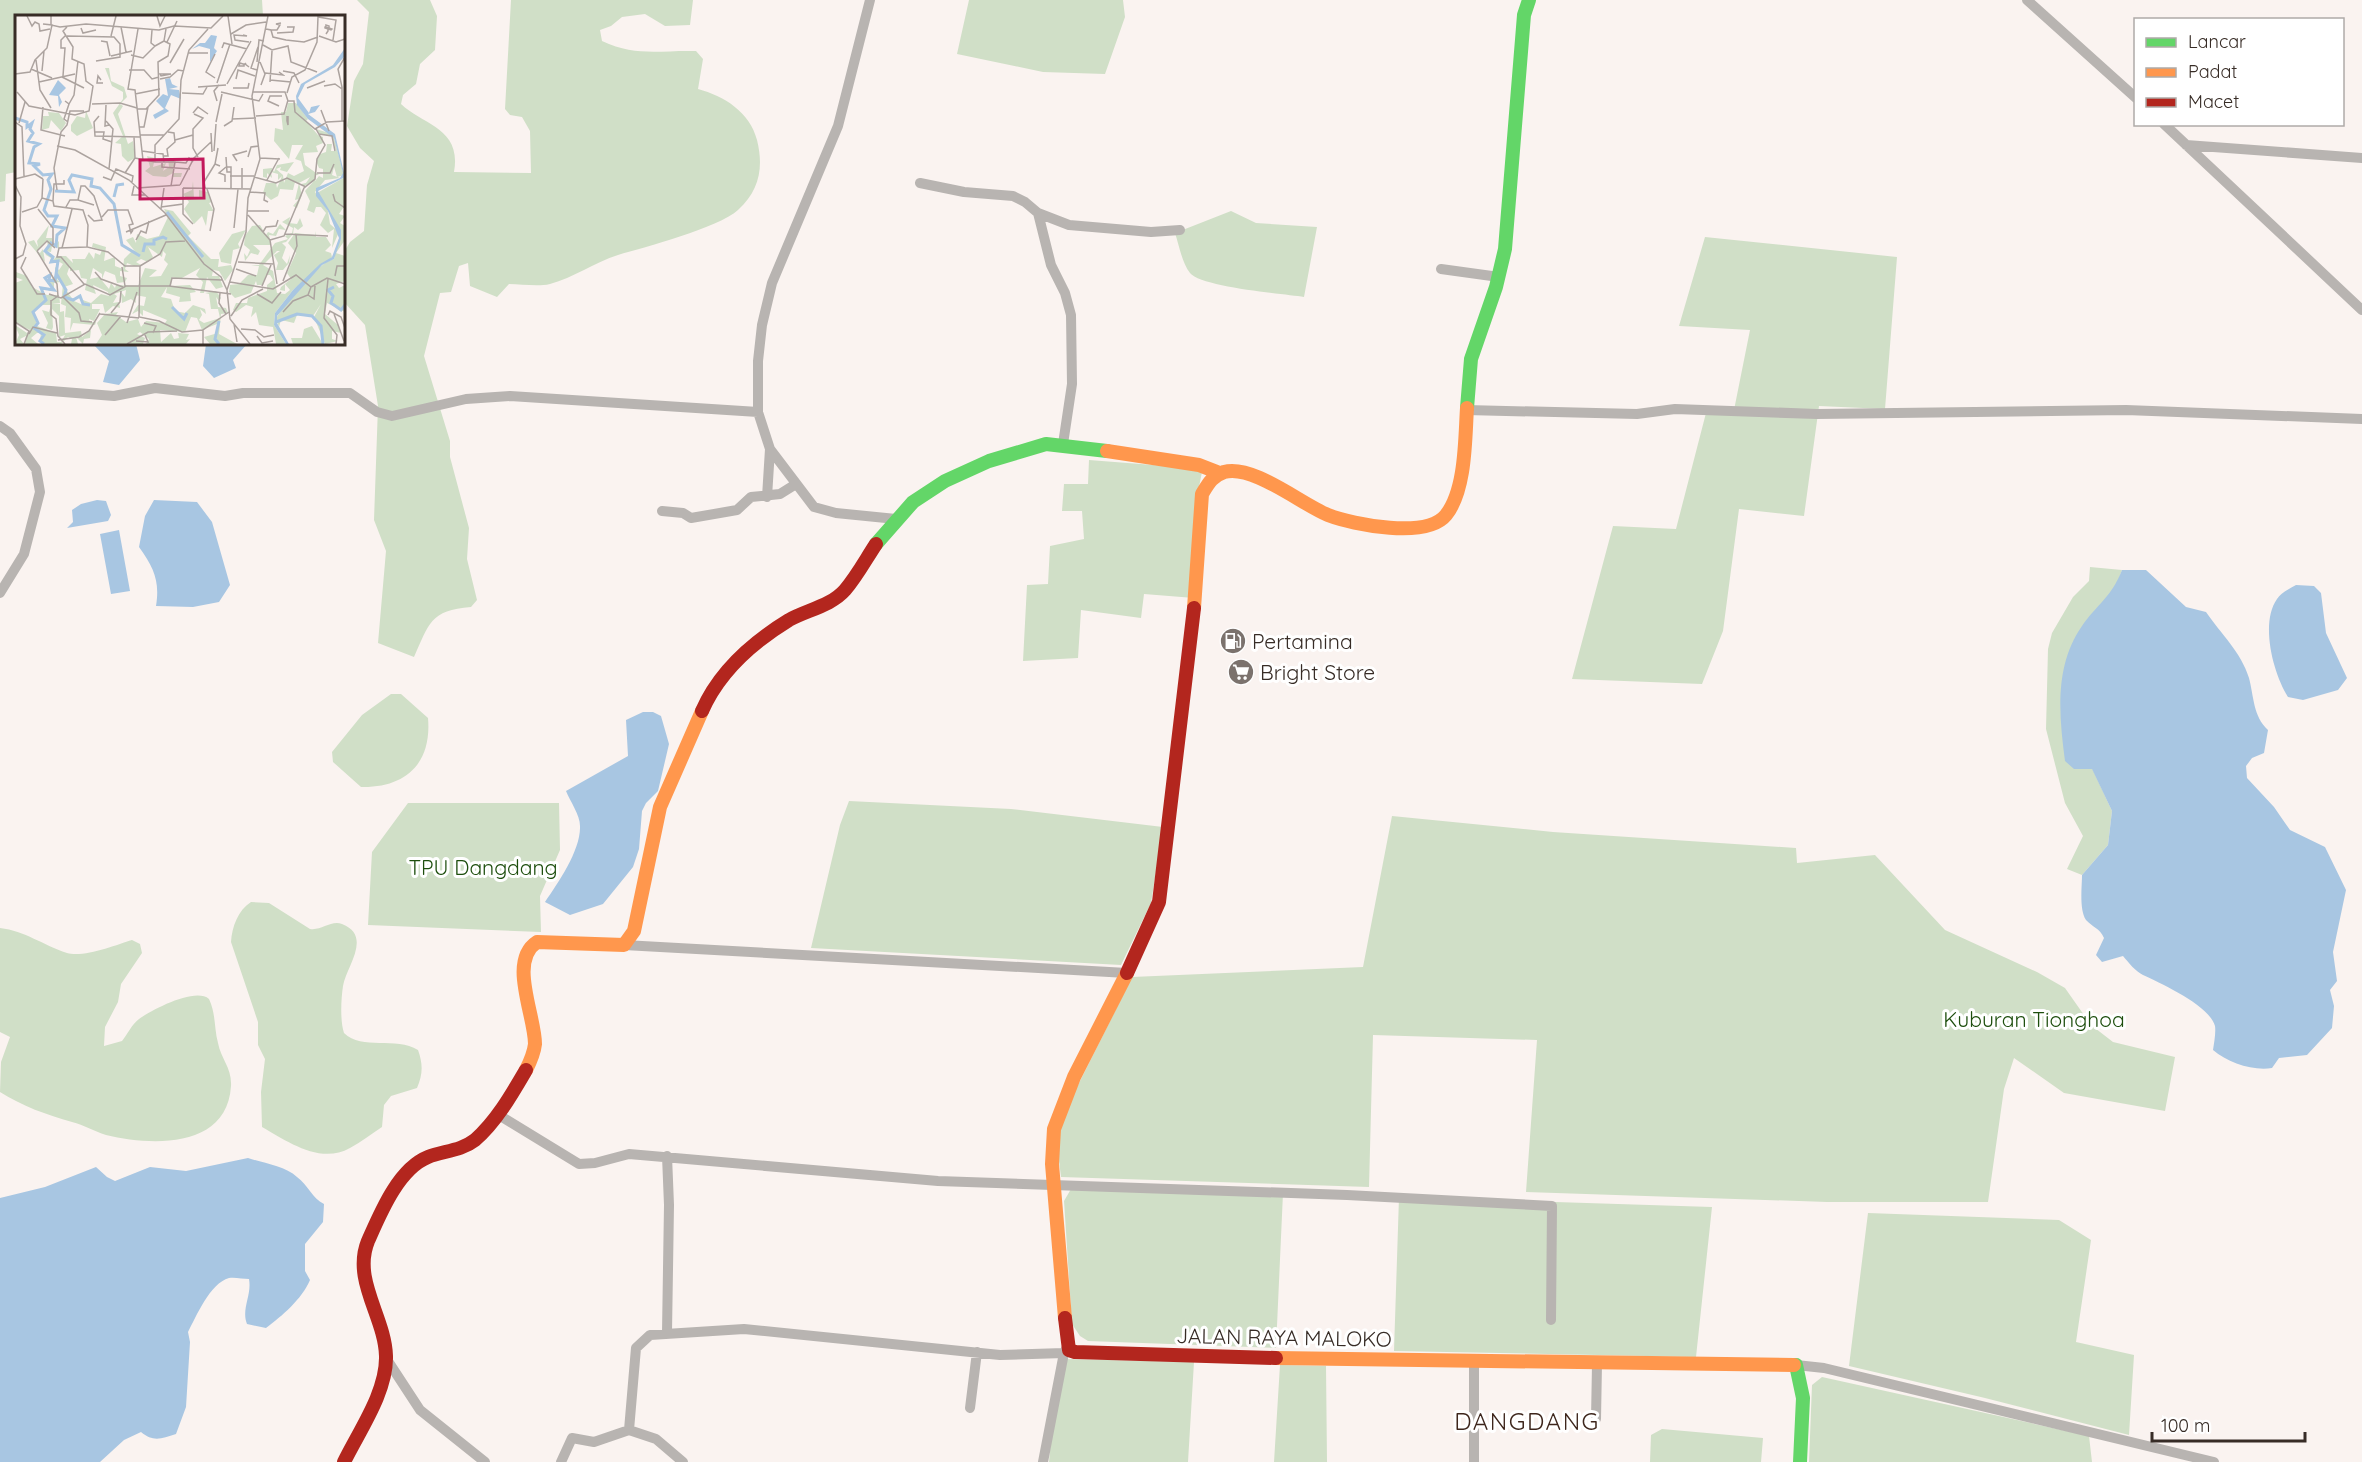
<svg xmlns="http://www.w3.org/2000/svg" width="2362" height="1462" font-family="Quicksand,sans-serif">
  <rect width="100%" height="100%" fill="#faf3f0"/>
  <!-- green -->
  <path fill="#d0dfc7" d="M0,0H262L263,16H16V172L6,174L5,201L0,202Z
    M357,0H430L437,16L435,50L420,64L416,84L403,95L401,104C423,125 462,128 454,172L531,173L530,131L522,117L510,115L505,109L511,0H693L690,25L665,26L645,14L622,17L611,26L600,30L602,41C636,57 660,50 696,51L703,59L698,89C724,96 750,112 757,140C764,168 759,191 738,210C718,228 645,247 618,255C595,262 573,278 550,284C538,287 521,284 509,284L497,297L470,286L468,263L459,266L451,292L440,293L424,356L450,441V457L469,528L467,559L477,600L471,607C430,610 429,624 414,657L378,643L386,551L374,520L378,406L365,325L344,302V252L350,242L364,231L367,185L374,161L360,148L347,126L354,81L363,64L369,12Z
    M969,0H1123L1125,17L1105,74L1043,72L957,54Z
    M1231,211L1256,223L1317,227L1304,297C1283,294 1201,287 1190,273C1182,263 1179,245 1175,233Z
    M1705,237L1897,257L1885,409L1819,406L1804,516L1739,509L1723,631L1702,684L1572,679L1613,526L1676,529L1706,413L1734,410L1750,330L1679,326Z
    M1089,460L1179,467L1202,472L1194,512V598L1144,594L1141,618L1081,610L1078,658L1023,661L1027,585L1048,584L1050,546L1084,539L1082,511H1062L1064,484H1088Z
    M2090,567L2122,570L2115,589L2090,616L2074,769L2092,768L2112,811L2108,845L2082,875L2067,869L2083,836L2065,803L2046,729L2048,649L2052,633L2073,597L2089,581Z
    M391,694H401L428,718C432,763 406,788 361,787L333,762L332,752L362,715Z
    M849,801L1011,809L1163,827L1151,903L1121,965L811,948L840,825Z
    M408,803H559L560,850L540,896L541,932L368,925L372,852Z
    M1392,816L1553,832L1796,848L1797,863L1875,855L1945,930L2037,972L2065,988L2091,1025L2113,1042L2175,1057L2165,1111L2064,1093L2014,1058L2004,1089L1988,1202H1827L1526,1192L1537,1040L1373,1035L1369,1187L1061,1177L1057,1145L1061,1119L1132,977L1363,967Z
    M251,902L269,903L310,929C321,931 331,920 342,924C373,936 346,967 343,986C341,999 340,1021 344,1033C362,1051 396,1036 418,1050C423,1064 423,1074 417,1088L391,1096L384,1105L382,1127C371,1134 361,1142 350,1148C320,1165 287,1141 262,1127L261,1092L265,1059L258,1045V1022L231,942C232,927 238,910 251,902Z
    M0,928C25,931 43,945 67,953C83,958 116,945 132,940L140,944L142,953L121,984L118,1002L105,1027L104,1046L122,1041C127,1035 132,1024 139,1019C152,1010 195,987 209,999C216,1014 214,1028 218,1043C221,1059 232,1068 231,1086C227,1149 152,1146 106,1135C94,1131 84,1125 72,1122C47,1115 22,1106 0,1092L1,1062L10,1037L0,1032Z
    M1071,1189L1283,1193L1276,1348L1088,1341L1080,1336L1072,1324L1064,1201Z
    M1399,1197L1712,1207L1696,1357L1394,1351Z
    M1868,1213L2059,1220L2091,1240L2076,1342L2134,1355L2129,1435L1985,1398L1849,1366Z
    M1065,1359L1194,1362L1188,1462H1049L1055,1391Z
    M1280,1365L1326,1366L1327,1462H1274Z
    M1822,1377L2089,1436L2092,1462H1809L1812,1385Z
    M1662,1429L1763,1438L1761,1462H1650L1651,1435Z"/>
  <!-- water -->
  <path fill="#a8c6e2" d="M93,344H136L140,360L119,385L103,382L109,361Z
    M206,344H247L233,360L236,368L214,378L203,366Z
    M97,500L106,501L111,515L108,521L67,528L73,522L72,510L81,504Z
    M154,500L197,502L212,522L230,585L219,602L193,607L156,606C160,581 154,568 139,547L145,516Z
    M119,530L130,591L111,594L100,534Z
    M2122,570H2146L2186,607L2206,612C2221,634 2241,652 2249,678C2254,697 2253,716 2268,730L2264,753L2252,758L2246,766L2247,778L2274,807L2290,830L2325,847L2346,890L2333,952L2337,981L2330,990L2334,1006L2332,1028L2307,1055L2279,1058L2272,1068C2253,1071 2228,1063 2213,1050C2214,1043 2216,1033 2215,1026C2209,1005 2162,984 2143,975C2135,971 2129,963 2123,956L2102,962L2096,955L2104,938C2100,928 2092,927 2086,920C2079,909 2082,887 2082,875L2108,845L2112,811L2092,769H2074L2065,761C2059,715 2054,666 2082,626C2097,604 2111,598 2122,570Z
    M2296,585L2314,586L2321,593L2326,633L2347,678L2338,690L2303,700L2288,697C2273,673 2260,623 2277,599C2281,593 2289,589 2296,585Z
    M643,712H653L661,716L669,744L658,791L646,803L642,811L639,849L633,867L603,904L570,915L545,902C558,883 581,850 580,826C580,815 570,801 566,791L628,756L626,720Z
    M248,1158C263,1163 285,1166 297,1177C308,1185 312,1198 324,1204L323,1222L305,1244V1271L310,1280C302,1299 282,1316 266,1328L247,1324C241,1309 252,1295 249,1279C243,1279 235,1277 229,1278C210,1283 196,1317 188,1332L190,1342L186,1407L176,1434C161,1439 153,1442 141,1432L124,1440L100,1462H0V1198L45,1187L96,1167L107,1177L115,1181L150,1167L186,1171Z"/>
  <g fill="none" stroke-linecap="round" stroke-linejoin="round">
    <!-- street -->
    <path stroke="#b8b4b1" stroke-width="10" d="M870,0L838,126L772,283L762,325L758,361V412L770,449L814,507L836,513L896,519
      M2027,0L2136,98
      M2164,124L2362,310
      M2186,145L2362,158
      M920,183L964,192L1013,196L1025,202L1038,213L1051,265L1065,293L1071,315L1072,384L1063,444
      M1038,213L1069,225L1151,232L1180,230
      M1441,269L1499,277
      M0,387L114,396L155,388L225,396L243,393H350L377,412L392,416L466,399L510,396L758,412
      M1466,410L1637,414L1675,409L1817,414L2126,410L2362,419
      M0,426L10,433L36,469L40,492L24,554L0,593
      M767,497L770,449
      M662,511L683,513L691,518L737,510L751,497L780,494L796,484
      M624,945L1127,973
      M497,1114L579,1164L595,1163L629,1154L938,1181L1347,1195L1552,1206L1551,1320
      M667,1156L669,1205L667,1333
      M386,1358L420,1410L485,1462
      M1796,1365L1824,1368L2214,1462
      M970,1408L977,1352
      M1596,1419L1597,1364
      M629,1430L656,1439L683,1462
      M561,1462L572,1438L594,1442L629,1430L636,1348L650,1335L744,1329L1000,1355L1064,1353
      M1043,1462L1064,1353L1067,1347
      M1474,1462V1362"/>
    <!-- fast -->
    <path stroke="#63d668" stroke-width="14" d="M1467,408L1471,359L1496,287L1505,249L1524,15L1529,0
      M876,544L913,502L945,481L989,461L1046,444L1107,451
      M1794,1365H1796L1803,1398L1800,1462"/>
    <!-- slow -->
    <path stroke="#ff974d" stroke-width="14" d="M1107,451L1199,465L1217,472
      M1194,608L1202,494C1208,484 1212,476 1224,472C1253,464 1301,504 1328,515C1354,525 1427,539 1446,515C1466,490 1465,438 1467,408
      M526,1070C530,1062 534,1053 535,1044C535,1015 508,961 537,942L624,945L634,931L660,807L702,711
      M1065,1318L1052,1164L1054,1129L1074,1077L1127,973
      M1276,1358L1794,1365"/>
    <!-- jam -->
    <path stroke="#b3261e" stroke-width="14" d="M702,711C719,672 753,642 789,620C807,610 831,606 845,590C857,576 866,559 876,544
      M1127,973L1159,902L1194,608
      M1065,1318L1069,1350L1075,1352L1276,1358
      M344,1462C359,1431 387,1392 386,1356C385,1317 352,1280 368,1241C380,1214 398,1169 428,1157C443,1151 461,1151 475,1140C496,1122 512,1094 526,1070"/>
  </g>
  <!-- icons -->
  <defs>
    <g id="fuel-disc" transform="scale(1.35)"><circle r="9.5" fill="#7b726d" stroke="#fff"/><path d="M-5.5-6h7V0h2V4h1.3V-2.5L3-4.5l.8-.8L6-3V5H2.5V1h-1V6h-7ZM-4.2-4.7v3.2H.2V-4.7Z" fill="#fff"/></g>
    <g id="supermarket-disc" transform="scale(1.35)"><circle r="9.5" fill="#7b726d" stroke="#fff"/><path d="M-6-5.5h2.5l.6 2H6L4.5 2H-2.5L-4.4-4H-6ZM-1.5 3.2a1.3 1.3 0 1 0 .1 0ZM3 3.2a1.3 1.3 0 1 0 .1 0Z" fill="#fff"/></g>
  </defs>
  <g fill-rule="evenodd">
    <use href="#fuel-disc" x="1233" y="641"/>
    <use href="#supermarket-disc" x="1241" y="672"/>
  </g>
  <g text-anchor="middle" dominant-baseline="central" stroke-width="6" stroke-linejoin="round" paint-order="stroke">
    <!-- poi labels -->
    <g font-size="21" fill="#372c26" stroke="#fff" text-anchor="start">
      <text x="1252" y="641">Pertamina</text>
      <text x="1260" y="672">Bright Store</text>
    </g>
    <!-- park labels -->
    <g font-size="21" fill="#1d4e0d" stroke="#fff">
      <text x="483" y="867">TPU Dangdang</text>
      <text x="2034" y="1019">Kuburan Tionghoa</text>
    </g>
    <!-- street labels -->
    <g font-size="21" fill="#372c26" stroke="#fff">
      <text transform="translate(1284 1337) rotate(1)">JALAN RAYA MALOKO</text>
    </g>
    <!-- quarter labels -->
    <g font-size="24" letter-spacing="1.5" fill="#3e261c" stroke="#fff">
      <text x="1527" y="1421">DANGDANG</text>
    </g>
  </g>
  <!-- overview -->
  <g transform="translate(15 15)">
    <rect width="330" height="330" fill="#faf3f0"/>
    <path d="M90,53H94L96,66L109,72L112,82L105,89L108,91L103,99L113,129L118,126L120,143L113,147L107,141L106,129L100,128L108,121L98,98L108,84V77L97,71ZM273,88H281L293,104L291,106L303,120L308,122V128L301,131L303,137L288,138L290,150L304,160H300V166L304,161L308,163V154L304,153L301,146L305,139L311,137L312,129H317L316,136H321L317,121L304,119L301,114L317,119L319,123L329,160L322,162L319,152L317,160L325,163L310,165L300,177L313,196L315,209L324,217L317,233L319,214L313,218L305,210L311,198L306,192H301L299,198L292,195L295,186L290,176L298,167L289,171L286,169L291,168L295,162L284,168L287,180L282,193L278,191L284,184L280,185L284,168L280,167L278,175L265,174L263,181L256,185L248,178L251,168H261L262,173L267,161L263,165V159L256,157L257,163L252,158V163L248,162V154L257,153L259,157L262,150L279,147L272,157L265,155L266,152L261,154L268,160L269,168L273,158L279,161L289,156L286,146L280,144L288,130H277L274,144L259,126L260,113L268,115L266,97H271ZM71,96L78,113L62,121L56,116V110L62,101L70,103ZM33,97L44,98L51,108L46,116L36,105L34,113L27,115L28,101H34ZM132,141L140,143L138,152L151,148L148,156L154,152L153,143L154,147L160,143L158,158H167L166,162H157L158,158L151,162L138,161L130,156L135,152ZM330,162V190L324,199L330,201L325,208L330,211V225L321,238L330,241V266L321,269L324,273L330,270V297L312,288L310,299L323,310L326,318L317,316V324L323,326L310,329L299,302L306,289L298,301L282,300L279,308L266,305L264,312L261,303L280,276L309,248L319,244L326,216L302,178ZM178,166L179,183H184V175L193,177L197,187L194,188L199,196H193L191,211L187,201L179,209L169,194L174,187L168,179L177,175ZM149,194L158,196L176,218L173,221L196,244H204L203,252L216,250L218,255L210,266L204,256L198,255L197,261H204L208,272L201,274L192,262L189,278H185L188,267L181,260L185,253L165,264L157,262L156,271L175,270L181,277L175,278L176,286L164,287L165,282L151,278L152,272L146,282L156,284L160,296L170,298L178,290L190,294L191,299L185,294L187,300L184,305L189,308L205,303L203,294H196L194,279L190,278L201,276L206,283L204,286L201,282L203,292L211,293L213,298L206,299L204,319L222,329H195L189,322L203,318L202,309L187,315L182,303L176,302L170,317L145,315L146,327L156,318L159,324L164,323L163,318L174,319L171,325L175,324L171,329H131L134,324L125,317L122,319L130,323L128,329H81L87,320L82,308L90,299L103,297L101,300L111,307L123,304L126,312L131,306L150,308L152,305L128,295V301L123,296L117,299L123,290L129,291L131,282L120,280L121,288L116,284L107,288L106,277L110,282L111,275L99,279L102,281L98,288L104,287L105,293L98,291L90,298L88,289H77V294H85L79,306L74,304L75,307H81L80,310L58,308L55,316L56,303L50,302L51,291L46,289L48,269L45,265L41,264L45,267L39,268V275L35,276L26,272L38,274L32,268L40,261V252L44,255L48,249L41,245L35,248L36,243L31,240L29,236L33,233L32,225L22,236L25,238L28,234L30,247L13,227L19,225L23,232L22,226L34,210L31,223H37L39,231L44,226V233L37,231L36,237L30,236L38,241L37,246L42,241H51L58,248L57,244H70L74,237L79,244L80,238L85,240L87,235L77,232L78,228L91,232L89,246L100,242V251L108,254L109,244L118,235L122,239L111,225L118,222L121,228L122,219L132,224L144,221L153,202ZM133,232L147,242L148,236L151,239L149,245L153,249L146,261L134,262L142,255L130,253L123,271L101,270L100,273L96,268L94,274L84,262L75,264L78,253L87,259V264L90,256L100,260L102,268L110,267L112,263L105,261V256L114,257L110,254L112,248L119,251L126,250L121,247L126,244L133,247L138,242ZM55,250V256L64,255L66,263L72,264L70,275L81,279L78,270L93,277L94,281L86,279L76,288L65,284L68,290L59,286L49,272L58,269L52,259ZM275,202L274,208L282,209L285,203L288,211L283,215L279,212L278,219L271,227L267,228L271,232L267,243L272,249L275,240L274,248L268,255H261L263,248L259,240L265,236H262L248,250L258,256L262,278L270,279L275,275L270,269V276L265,275L266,272L276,264L272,258L281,238L273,228L280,218L300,220V216L301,222H311L316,230L310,236L316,238L317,242L278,275L260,298L259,310L271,329H261L258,312L244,310L241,297L236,302L238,292L231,290L221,297L218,295L221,288H232L233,283L252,276V270L258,265L255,260H251L248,270H242L241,266L236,278L220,283L214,277L215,270L224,269L233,260H242L244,251L236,250H244L260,228L273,224L270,221L277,218L278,213L267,207ZM265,209L271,215L264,214L261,221L254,220L256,230H238L245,236L243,240L236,238L230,246L229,238L232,242L235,235L229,230L230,221L237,211L245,210L251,220L253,217L258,219ZM231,215L223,229L225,233L218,235L216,249L206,247L204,238L217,219ZM1,257L12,261L17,272L32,280H44L45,288H37L45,289V297L49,296L50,318L66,316L67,322L76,315L75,323L69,324L68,329L61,322L63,329H56L57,324L53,322L46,329H29L25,326L26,318H22L16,323L23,329H10L11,321L5,324L9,329H0L4,320L0,310L12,318L15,315L0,308V268L8,265L0,262ZM24,290H36L34,297L27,295L33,308L31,313L37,315L38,312L37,294L44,301V322L50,320L46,327H42L41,318L22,311L19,298ZM297,311L308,329H278L276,323H287L289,314Z" fill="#d0dfc7" fill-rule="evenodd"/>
    <path d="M196,20L202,21L199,33L202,36L195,47V34L184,31L177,34L185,28H190ZM330,33L329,42L320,52L290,69L283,83L294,98L296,92L305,90L300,97L293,99L320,119L330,162L303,176L326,215V224L319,244L307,250L262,301V308L274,329H271L259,310L260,298L278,275L305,249L317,242L324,223L313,196L301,181V173L325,163L328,158L319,123L293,104L282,90L281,81L286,69L318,50ZM155,63L157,69L163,72L154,74L164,75L166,84L156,80L150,93L154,96L140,104L138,100L149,94L141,86L148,79L153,81L150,64ZM43,65L51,73L44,80L47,87L44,92L43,81L34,80Z" fill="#a8c6e2"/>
    <path fill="none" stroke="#a8c6e2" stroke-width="3" d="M0,103L12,107V112L17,108L15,114L18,118L13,126L24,129L19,132L14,148L25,149L19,151L28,160L37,159L33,165L36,174L29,195L33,201H42L37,211L50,213L42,220L41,231L36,228L30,236L38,242L36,247L43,246L40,266L34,265L35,260L30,263L39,275L26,273L31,285L18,297L23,308L19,313L29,320L25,326L29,329M40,176L59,177L54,165L57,160L77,164L76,171L85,173L99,189L107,230L125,241M99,182L102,170L109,169M152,197L188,242M128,237L130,229H139V225L148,222L152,224M41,258L51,275L49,282L58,285L65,281L68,289L75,290M319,272L313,275L318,281L316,288L326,295L330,290M157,292L169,304L172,298M261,307L282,299L297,301L306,311L308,329M204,329L200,324L204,306"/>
    <path fill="none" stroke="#aca39f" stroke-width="1.5" d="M12,1L17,11L20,7L24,9L25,16L35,14M36,1V10L45,12L71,9L144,15L159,11L196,13L208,1M142,1L145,11L150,1M213,1L217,29M106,12L111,37M310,12L314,13L317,14L316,15L310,13V12L311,11V10L314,11V13L313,14V16L311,19M66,13L68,18L81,15M123,14L113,74L120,75L128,145M251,14L256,15L258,22L271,25L289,27L303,22M137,15L136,28L140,31L149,26M256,15H262L265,10L261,9L266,8M262,18L278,17L279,12H272M216,19L231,10L251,7M228,20L232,21L219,20L220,25L234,27M52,21L99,22L105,29V42L81,46M96,21L101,1M304,21L321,27L330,24M86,26L92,27L95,41M152,27L162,6M248,30L257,35L273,31L276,47L302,57M207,33L209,28L232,34M173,38H193M200,39L191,57L200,63M116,40L128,43L140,31M96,41L117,36M21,45L25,75L36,93M242,47L244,25L249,26M245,47L250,59L246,70M155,48L169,24M231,48L229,50V51H224L225,48L228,49H230L234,52M16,54L37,63M114,55H129L137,64L144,62M242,55L236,53L243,32M27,56L29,36M268,56L279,58L284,68M250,58L268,60L264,57M0,59L15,57L20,45L32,33L37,10L28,9M145,59H156L146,61ZM48,61L50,33H46V25L51,20M47,62L69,73M145,64L155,62L163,55L169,56M221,64L223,55L240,61M86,65L83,61L82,68H88M255,65L276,67M24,67L60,59M255,67L257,36M202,68L215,29M212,69L236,26M309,71L320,69L327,74M183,72L211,70M218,73H233L234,68M292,73L310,66M2,77L14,91L60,100L74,96L78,71L71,66L69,49L57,44L58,32L48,16L52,12M206,77L244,86L248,79M238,77H270L273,86H279L280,97L300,114L312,107L330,106M167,78L188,79L192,72M272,78L277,62L290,55L302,27L303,2L321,5L318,25M120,79L145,74M50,86L54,89L49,104L53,107M202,86L199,76L204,70M54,89L59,80L63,46M77,89L105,88L122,93M91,90L90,111L94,110M264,91L253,86L255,81H267M28,92L26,115L50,121M122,94H131L144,80L143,47L153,41L155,29L149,26L151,14M306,95L314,116M178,98L183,92L193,99M179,99L188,103L178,114V133L183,142M84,101L79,107L80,121L125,122M241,101L269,99L273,85M272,101V106L273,110V101M217,104L241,103M91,106L98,114L94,154M327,106V72L323,54L330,42M0,107L7,112L9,161M201,107L207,79M4,108L10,87M209,111L217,106L219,92M124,112H129L133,92M80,117H89L88,124L97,127M196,118L197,137M304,119L317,121L320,136M125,120H149M160,125L178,120M42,131L60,135L114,165L150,198L189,249L206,262L212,275M203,133L200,149L205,151M127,136L148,139L149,147M199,136L201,109M149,141H153L152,134L160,127L159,118L153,117M211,142L212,157H216M233,142L236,132L244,131M120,143L140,147M245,143L265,144M222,146L218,140L232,136M160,147L171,148L174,143L178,147M147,148V152L175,154M212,152H216V174M110,158L120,143L119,122M302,158H315L319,149M215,161H239M88,162L96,165L101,154L118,161L117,167M239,162L261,168L272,163L291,172M0,164L20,159L28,164M252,165L264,143M210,167V160L204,158L211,152M0,170L6,182L5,211L11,229L8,240L0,244M165,170L179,143L196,127M119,171L117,180H130M156,171L160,147H140V130L164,104L166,65L174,35L193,14M122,173L165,170M168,173L236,174M190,173L189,167L200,149M227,173V153M192,174L199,194L195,216M42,175L39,153L46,117L52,110L55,96H69M235,177L250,178L249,185L253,187M318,179L320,186L330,193M27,183L38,186L39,191L68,195L73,210L72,232L93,237L110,251H125L124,302L144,306L167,317L188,315M27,183L28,164M63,185L66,171H70L79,181L87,205L79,206L73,200M38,186L39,169H49V165M168,189V199L178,209M51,192L55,185H63L79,190M146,192L168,189V173M23,194L38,213V230M146,194L149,173M233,196H254M7,197L22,192L27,183M233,200L255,225L262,269M87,202L93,195H113L118,209L114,210L116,218L118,215M219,213L223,174M111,217L151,200M248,217L251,212L261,211L263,205M270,219L313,221M121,225L126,216L131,218L134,206M255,225L269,221L289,173L300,164L302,144L310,130L301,114M47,233L57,194M22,236L42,269L43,281L36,286M22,236L32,226L40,233M11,242L6,253L22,279H30M223,247L258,249M125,251L145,239L151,227L170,226M107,252L110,271M221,254L241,261M80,257L86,264L108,272M320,261L322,251H330M313,264L309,303L322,320L321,329M268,266L282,231L281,219M215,267L258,274L281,260L296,272L312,263L330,269M69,269L46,242H42L44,233L72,232M155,271L157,263L207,265M247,271L256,250M205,278L204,288L211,299M34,279L46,283L70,269L95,280L111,271H154L216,279M242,279L257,288L266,277M293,280L299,284L300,271M48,282L64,298L66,306L77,307M36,285V300L41,304L43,321L50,329M268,297L278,286L293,280L296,272M96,298L105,287L106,276M85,299L124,303M319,299L329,326M313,300L315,296L326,302L330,313M216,301L227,285L248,274M0,307L14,316L9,329M112,308L122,277M129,308L141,311L138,318M219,309L222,327M226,314L240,315L249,322L259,320M14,319L18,312L42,318M90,320L106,301M242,321L247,328L258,326M43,325L64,322L74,316L85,298M121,326L133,327L130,320M112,329L133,317L162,316M188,329V315L214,297M235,329L215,304L212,275L231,217L233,183L245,144L237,81L253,1"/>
    <path fill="#c2185b" fill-opacity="0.15" stroke="#c2185b" stroke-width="3" d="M188,144L189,183L125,184V145Z"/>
    <rect width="330" height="330" fill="none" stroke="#372c26" stroke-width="3"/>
  </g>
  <!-- legend -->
  <rect x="2134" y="18" width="210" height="108" fill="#ffffff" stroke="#afaba8" stroke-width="1.5"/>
  <rect x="2146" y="38" width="30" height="9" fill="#63d668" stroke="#afaba8" stroke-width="1.5"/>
  <text x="2188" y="48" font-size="18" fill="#372c26">Lancar</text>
  <rect x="2146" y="68" width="30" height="9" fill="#ff974d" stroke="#afaba8" stroke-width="1.5"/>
  <text x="2188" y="78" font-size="18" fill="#372c26">Padat</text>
  <rect x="2146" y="98" width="30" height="9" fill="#b3261e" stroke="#afaba8" stroke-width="1.5"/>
  <text x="2188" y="108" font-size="18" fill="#372c26">Macet</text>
  <!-- scale -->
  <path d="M2152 1432v9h153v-9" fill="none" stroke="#372c26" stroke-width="3"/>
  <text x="2161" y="1432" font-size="18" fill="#372c26" stroke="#ffffff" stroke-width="4.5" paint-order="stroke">100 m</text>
</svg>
